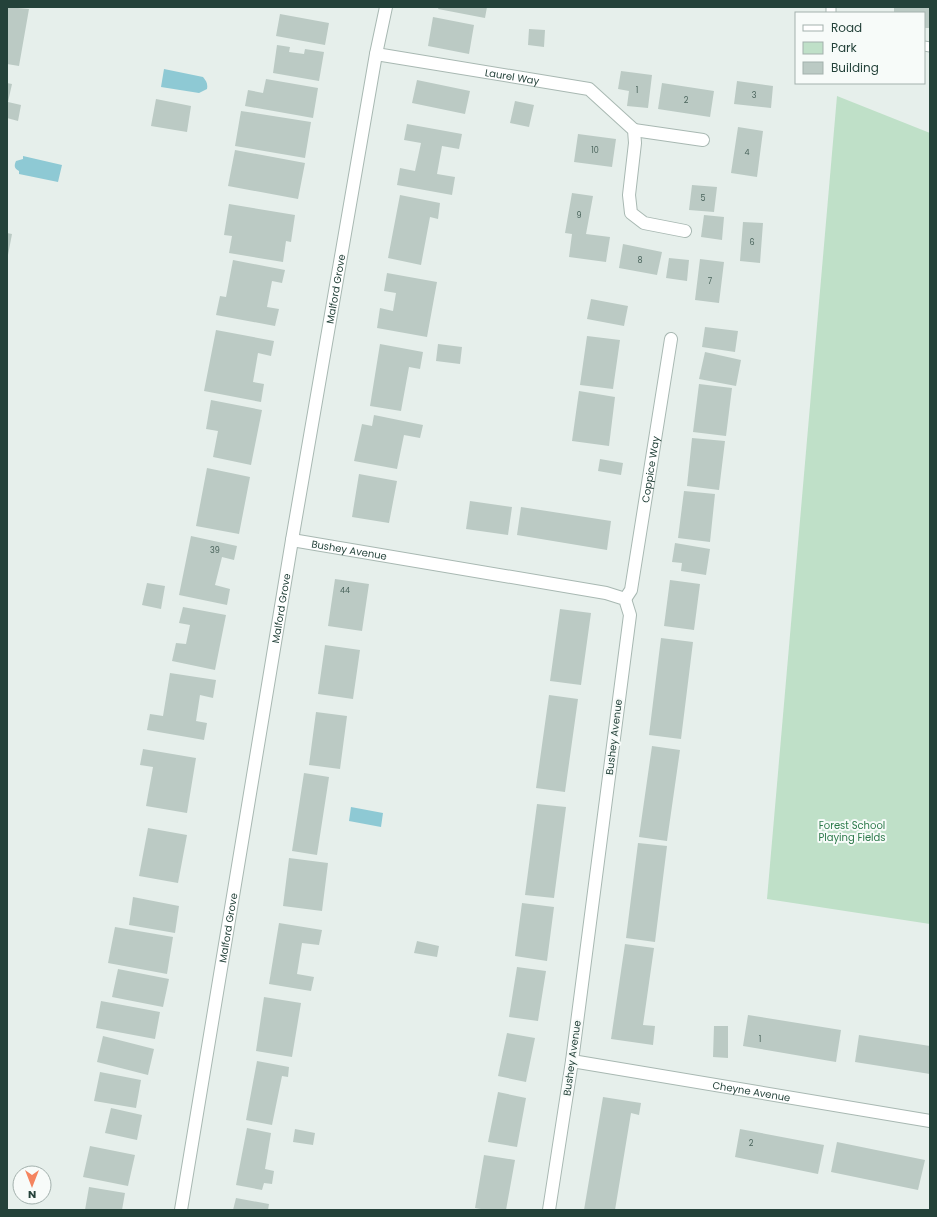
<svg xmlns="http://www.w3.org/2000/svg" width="937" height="1217" font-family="Poppins,sans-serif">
  <rect width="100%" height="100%" fill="#e6efeb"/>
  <!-- green -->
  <path fill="#bfe0c8" d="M837,96L930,133V924L767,899Z"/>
  <!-- water -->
  <path fill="#8ec9d4" d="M164,69L203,77C206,81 208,83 207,89L199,93L161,87Z
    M23,156L62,165L58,182L19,174V171C14,168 14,166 16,161L23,159Z
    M351,807L383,813L381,827L349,821Z"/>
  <!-- building -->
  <path fill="#bbcac4" d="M7,7L29,9L19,66L7,64Z
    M439,7H487L485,18L438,9Z
    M894,7H930V28H924V13H894Z
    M280,14L329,23L325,45L276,36Z
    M433,17L474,25L469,54L428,46Z
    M529,29L545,30L544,47L528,45Z
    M277,45L290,47L289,52L304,54L305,49L324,52L319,81L273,73Z
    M621,71L652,75L648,108L627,106L629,91L618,89Z
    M266,79L318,88L313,118L245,106L248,90L263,93Z
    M417,80L470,91L465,114L412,103Z
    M737,81L773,86L771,108L734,104Z
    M7,83L12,84L8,102L21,105L18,121L7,118Z
    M662,83L714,91L710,117L658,109Z
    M156,99L191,106L187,132L151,126Z
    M515,101L534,105L529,127L510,123Z
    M241,111L311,122L305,158L235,146Z
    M407,124L462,134L459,149L442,146L437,174L455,177L452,195L397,185L400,168L415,171L421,143L404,140Z
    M738,127L763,131L757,177L731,173Z
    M578,134L616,139L612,167L574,162Z
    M235,150L305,163L298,199L228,186Z
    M692,185L717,187L714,212L689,210Z
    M572,193L593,196L586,234L610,237L606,262L569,257L572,234L565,233Z
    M400,195L440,203L438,219L430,217L421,265L388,258Z
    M229,204L295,215L291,242L286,241L283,262L229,253L232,236L224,235Z
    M704,215L724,217L722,240L701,237Z
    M743,222L763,223L760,263L740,261Z
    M7,233L12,234L8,255H7Z
    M623,244L662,252L657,275L619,268Z
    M669,258L689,260L687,281L666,278Z
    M700,259L724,262L719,303L695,300Z
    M233,260L285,270L282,283L272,281L267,307L279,309L275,326L216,315L220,296L226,297Z
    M387,273L437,282L427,337L377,328L380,308L393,311L396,293L384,291Z
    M591,299L628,306L624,326L587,319Z
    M705,327L738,331L735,352L702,347Z
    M216,330L274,341L271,356L258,353L253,382L264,384L261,402L204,391Z
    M587,336L620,340L613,389L580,385Z
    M380,344L423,352L420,369L409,367L401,411L370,406Z
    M438,344L462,347L460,364L436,361Z
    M705,352L741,360L736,386L699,379Z
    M699,384L732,388L726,436L693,432Z
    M579,391L615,397L609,446L572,441Z
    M211,400L262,410L251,465L213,457L218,431L206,429Z
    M374,415L423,425L420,438L404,435L397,469L354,461L362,424L372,426Z
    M692,438L725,441L719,490L687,486Z
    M600,459L623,463L621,475L598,471Z
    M207,468L250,477L239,534L196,526Z
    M359,474L397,481L389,523L352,517Z
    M684,491L715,494L710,542L678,538Z
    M470,501L512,507L508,535L466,529Z
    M521,507L611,521L607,550L517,535Z
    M191,536L237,546L234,560L222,557L215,585L230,589L227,605L179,595Z
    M675,543L710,549L706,575L681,571L682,563L672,562Z
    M335,579L369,584L362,631L328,626Z
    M670,580L700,584L694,630L664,626Z
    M147,583L165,586L161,609L142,605Z
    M183,607L226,615L215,670L172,661L176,643L186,644L190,625L179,623Z
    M560,609L591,613L581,685L550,681Z
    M661,638L693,642L681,739L649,735Z
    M325,645L360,650L353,699L318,694Z
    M170,673L216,680L213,698L200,695L196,721L207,723L204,740L147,730L150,714L163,716Z
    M549,695L578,699L565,792L536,788Z
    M316,712L347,716L340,769L309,765Z
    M652,746L680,750L667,841L639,837Z
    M143,749L196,758L187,813L146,806L153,767L140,765Z
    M304,773L329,777L317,855L292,851Z
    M537,804L566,807L554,898L525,895Z
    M148,828L187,835L178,883L139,876Z
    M638,843L667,846L655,942L626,938Z
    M289,858L328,863L322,911L283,906Z
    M133,897L179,906L175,933L129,925Z
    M522,903L554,907L547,961L515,956Z
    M279,923L322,930L319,945L302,943L297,974L314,977L311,991L269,984Z
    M115,927L173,937L167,974L108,963Z
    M417,941L439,946L437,957L414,953Z
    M625,944L654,948L643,1025L655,1026L653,1045L611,1039Z
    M517,967L546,971L538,1021L509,1017Z
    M118,969L169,979L163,1007L112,997Z
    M264,997L301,1003L292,1057L256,1051Z
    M101,1001L160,1012L155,1039L96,1028Z
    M748,1015L841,1030L836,1062L743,1046Z
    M714,1026H728V1058L713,1057Z
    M507,1033L535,1038L526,1082L498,1076Z
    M859,1035L930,1046V1074L855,1062Z
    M103,1036L154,1049L148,1075L97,1062Z
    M257,1061L289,1067L288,1077L282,1076L272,1125L246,1120Z
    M100,1072L141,1080L136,1108L94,1101Z
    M498,1092L526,1098L517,1147L488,1142Z
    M603,1097L641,1103L639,1115L631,1113L615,1210H584Z
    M111,1108L142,1115L137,1140L105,1133Z
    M247,1128L271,1133L265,1169L274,1171L272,1184L264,1183L262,1190L236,1185Z
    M295,1129L315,1133L313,1145L293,1142Z
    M740,1129L824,1145L818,1174L735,1157Z
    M837,1142L925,1160L918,1190L831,1172Z
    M90,1146L135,1155L128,1186L83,1177Z
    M484,1155L515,1160L506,1210H487L475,1208Z
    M89,1187L125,1193L122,1210H85Z
    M236,1198L269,1204L268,1210H233Z"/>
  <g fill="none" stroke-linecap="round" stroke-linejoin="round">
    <!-- service casing -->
    <g stroke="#a8b8b2" stroke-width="11">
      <path id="service" d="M831,13V7
        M924,46L930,47"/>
    </g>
    <!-- minor casing -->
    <g stroke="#a8b8b2" stroke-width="14">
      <g id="minor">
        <path id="s1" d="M376,54L589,89L634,130L635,143L629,195L631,213L644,223L685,231"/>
        <path d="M634,130L703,140"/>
        <path id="s2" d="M292,540L606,593L625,599L630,615L572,1061L549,1210"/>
        <path id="s3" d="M625,599L631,590L671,339"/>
        <path id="s4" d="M572,1061L930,1121"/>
        <path id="s5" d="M181,1210L292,540L376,54L386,7"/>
      </g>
    </g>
    <!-- service -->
    <use href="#service" stroke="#fff" stroke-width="9"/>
    <!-- minor -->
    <use href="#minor" stroke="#fff" stroke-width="12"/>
  </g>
  <g text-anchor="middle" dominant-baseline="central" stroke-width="4" stroke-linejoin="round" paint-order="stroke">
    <!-- number labels -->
    <g font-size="8" fill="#4a645c">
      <text x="637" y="90">1</text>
      <text x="754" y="95">3</text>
      <text x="686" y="100">2</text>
      <text x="595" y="150">10</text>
      <text x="747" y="152">4</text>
      <text x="703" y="198">5</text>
      <text x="579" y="215">9</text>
      <text x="752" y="242">6</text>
      <text x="640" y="260">8</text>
      <text x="710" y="281">7</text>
      <text x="215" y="550">39</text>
      <text x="345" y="590">44</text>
      <text x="760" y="1039">1</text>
      <text x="751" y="1143">2</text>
    </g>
    <!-- street labels -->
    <g font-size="10" fill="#24423a" stroke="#f7fbf9">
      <text stroke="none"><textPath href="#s1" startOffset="138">Laurel Way</textPath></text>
      <text stroke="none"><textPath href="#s5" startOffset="934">Malford Grove</textPath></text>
      <text stroke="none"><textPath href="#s3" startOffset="133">Coppice Way</textPath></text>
      <text stroke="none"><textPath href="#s2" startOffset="58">Bushey Avenue</textPath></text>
      <text stroke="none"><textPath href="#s5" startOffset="610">Malford Grove</textPath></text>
      <text transform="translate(614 737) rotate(-83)">Bushey Avenue</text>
      <text stroke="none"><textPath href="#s5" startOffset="286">Malford Grove</textPath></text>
      <text transform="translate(572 1058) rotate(-82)">Bushey Avenue</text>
      <text stroke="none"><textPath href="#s4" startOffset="182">Cheyne Avenue</textPath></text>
    </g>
    <!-- park labels -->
    <g font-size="10" fill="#2d7a4b" stroke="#f7fbf9">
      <text x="852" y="825">Forest School<tspan x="852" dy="12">Playing Fields</tspan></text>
    </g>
  </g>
  <!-- border -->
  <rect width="937" height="1217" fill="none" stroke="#24423a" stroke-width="16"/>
  <!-- legend -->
  <rect x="795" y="12" width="130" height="72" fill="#f7fbf9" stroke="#a3b1ad"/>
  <rect x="803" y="25" width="20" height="6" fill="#ffffff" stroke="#a3b1ad"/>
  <text x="831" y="32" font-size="12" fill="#24423a">Road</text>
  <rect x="803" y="42" width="20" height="12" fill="#bfe0c8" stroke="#a3b1ad"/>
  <text x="831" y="52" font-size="12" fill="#24423a">Park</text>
  <rect x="803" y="62" width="20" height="12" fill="#bbcac4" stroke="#a3b1ad"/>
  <text x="831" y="72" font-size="12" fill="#24423a">Building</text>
  <!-- north arrow -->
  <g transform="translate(32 1185) rotate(180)"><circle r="19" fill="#f7fbf9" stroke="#a3b1ad"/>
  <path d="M0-3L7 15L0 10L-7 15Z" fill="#f4845f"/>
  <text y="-6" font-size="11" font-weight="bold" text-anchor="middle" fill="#24423a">N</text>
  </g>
</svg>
